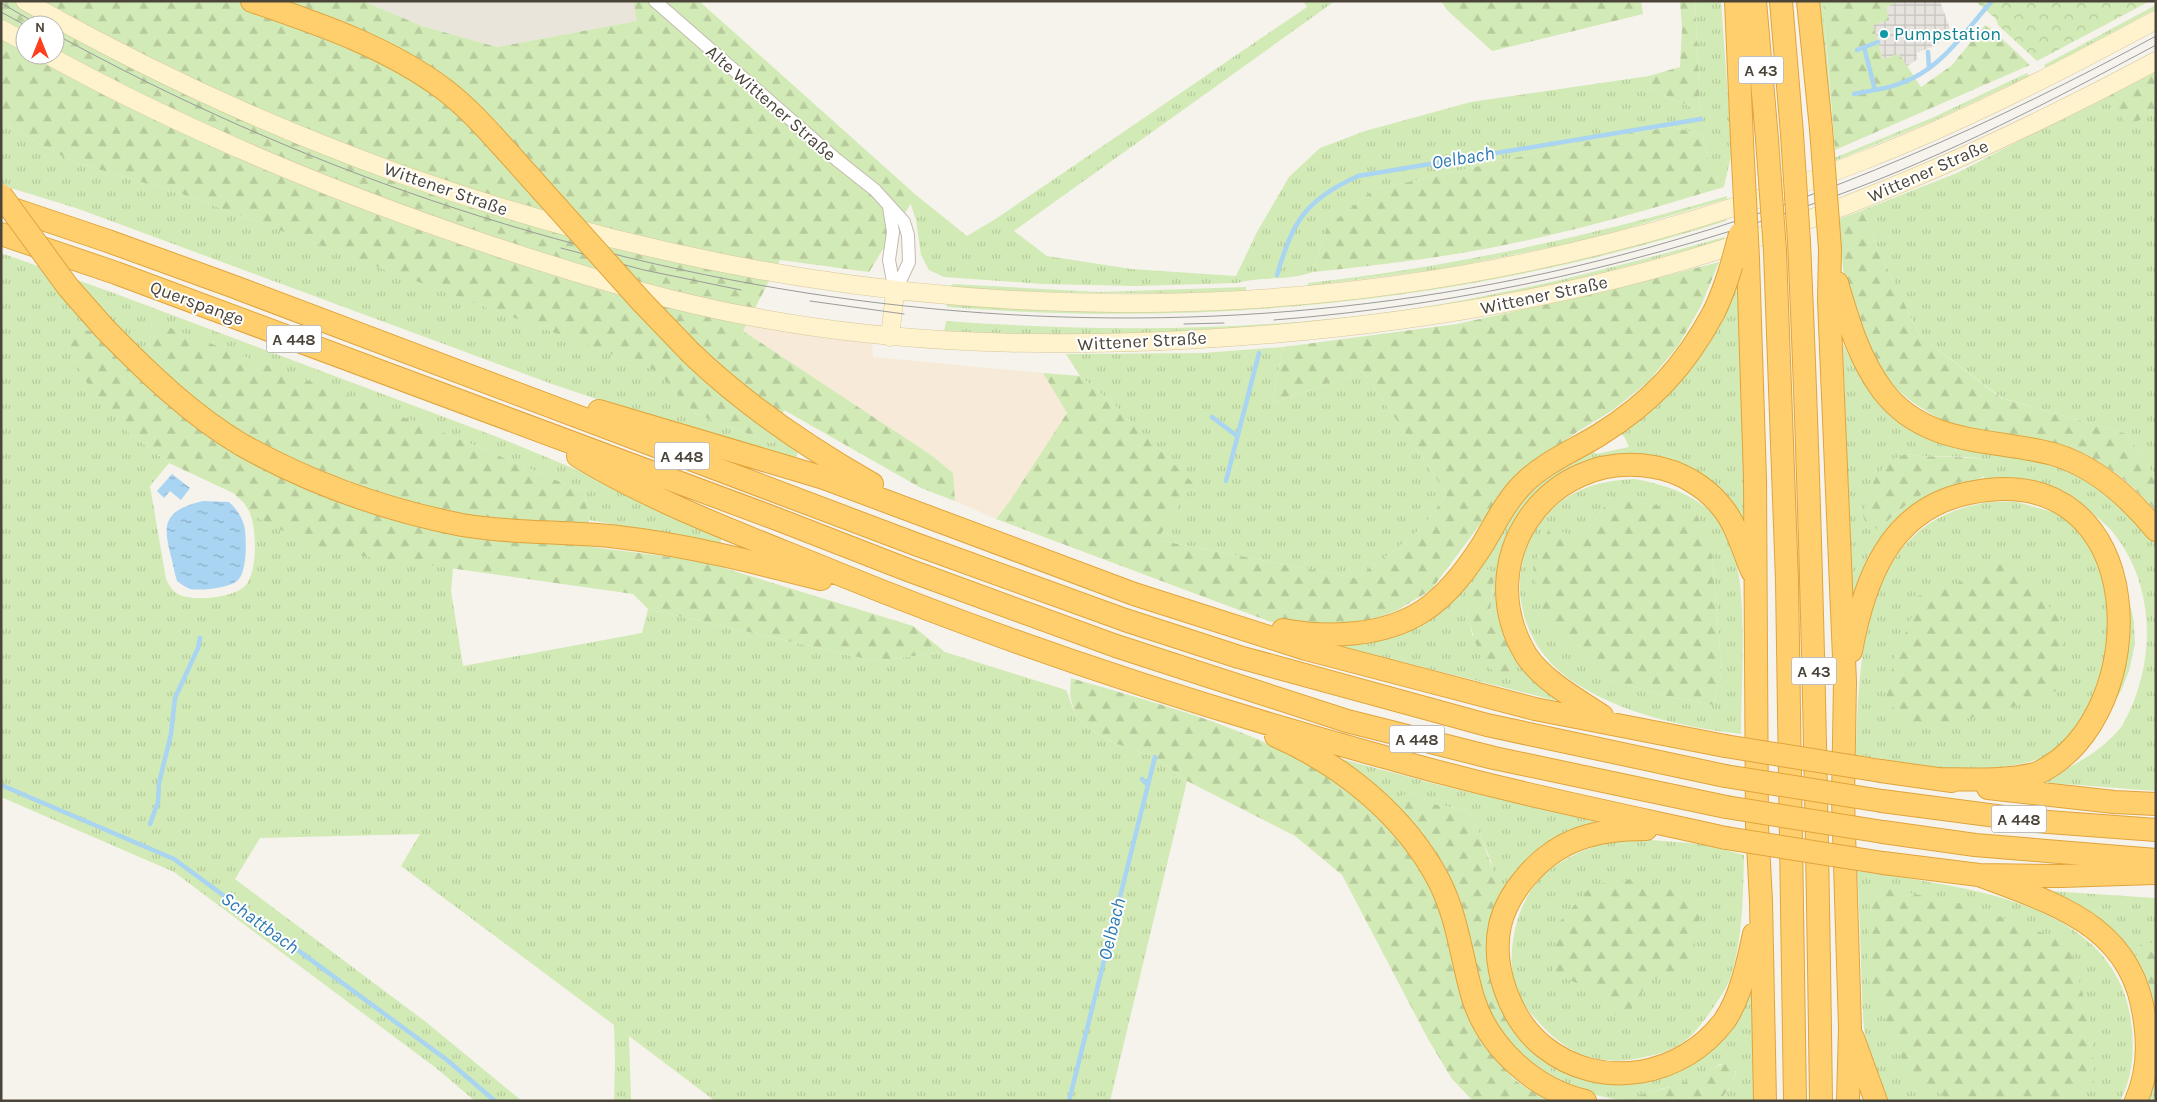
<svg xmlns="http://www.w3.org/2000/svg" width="2157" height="1102" font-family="Karla,sans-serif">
  <defs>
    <pattern id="industrial-grid" width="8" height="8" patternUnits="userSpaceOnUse" patternTransform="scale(1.25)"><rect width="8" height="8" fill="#e6e2dd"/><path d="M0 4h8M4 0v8" fill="none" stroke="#c7c3be"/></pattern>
    <pattern id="grass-tufts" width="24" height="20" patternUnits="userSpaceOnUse" patternTransform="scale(1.25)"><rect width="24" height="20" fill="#d2eab5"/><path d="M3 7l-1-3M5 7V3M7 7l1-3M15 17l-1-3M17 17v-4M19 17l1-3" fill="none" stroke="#b6ca9c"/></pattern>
    <pattern id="forest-firs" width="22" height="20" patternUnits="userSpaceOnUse" patternTransform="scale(1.25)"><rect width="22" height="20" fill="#d2eab5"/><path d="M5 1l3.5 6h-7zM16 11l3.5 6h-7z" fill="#b6ca9c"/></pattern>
    <pattern id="park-crowns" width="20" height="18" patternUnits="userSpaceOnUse" patternTransform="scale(1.25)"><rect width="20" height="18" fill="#d2eab5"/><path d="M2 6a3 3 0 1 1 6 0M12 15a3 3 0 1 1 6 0" fill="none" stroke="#b6ca9c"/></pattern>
    <pattern id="water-ripples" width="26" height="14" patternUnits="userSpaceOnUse" patternTransform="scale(1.25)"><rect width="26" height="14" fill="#a9d4f2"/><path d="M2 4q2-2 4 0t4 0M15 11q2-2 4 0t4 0" fill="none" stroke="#8caec5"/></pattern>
  </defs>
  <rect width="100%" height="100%" fill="#f6f3ec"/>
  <!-- residential -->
  <path fill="#eae5da" d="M363,1H633L638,21L497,47L422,26Z"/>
  <!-- commercial -->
  <path fill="#f7ead8" d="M746,325L872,344L873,357L1043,373L1067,413L1010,501L996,519L955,501L953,473L931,455L743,331Z"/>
  <!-- industrial -->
  <path fill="url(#industrial-grid)" d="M1901,1H1940L1950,29L1937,45L1916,53L1918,59L1906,67L1899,54L1883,59L1873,25L1888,20L1885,7Z"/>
  <!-- grass -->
  <path fill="url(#grass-tufts)" fill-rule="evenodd" d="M1303,1H1335L1014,231L1047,256L1131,269L1236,276L1257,232L1289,177L1320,148L1365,131L1471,102L1649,76L1650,88L1700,111L1695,1H1721L1732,152L1724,187L1710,167L1703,135L1673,127L1610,136L1373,190L1327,227L1313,272C1289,281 1262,276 1237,283L1136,286L1043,284L944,277L929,270L921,255L916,220L910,202L916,195L967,236L997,218L1307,7Z
    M1817,1H1823L1832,122H1830Z
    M2156,5V9L2046,68L2044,65Z
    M2027,73L2029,76L1933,121L1835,161L1834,158L1932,118Z
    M2108,95L2156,112V478L2127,434L2002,398L1920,336L1877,247L1863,210L1957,173Z
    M1,122L71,161L188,196L658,371L696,414L772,443L774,436L798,452L796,459L638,413L552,384L76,208L1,185Z
    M1727,196V199L1587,240L1442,269L1308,286V283C1451,267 1588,237 1727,196Z
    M1727,218L1726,221C1473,301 1211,328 947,307V304C1153,322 1360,307 1562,263C1618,251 1672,234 1727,218Z
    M1724,237L1723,240C1618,270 1511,298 1402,312C1302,325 1200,334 1098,335C1047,336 995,334 944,333L946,321C1098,332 1252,332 1404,310C1512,294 1618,267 1724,237Z
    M1,253L111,292L500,438L575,469L722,537L720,544L589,520L584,492L452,436L152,322L149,350L127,431L169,463L150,486L166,579C169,585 171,590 178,594C192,602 233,598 245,586C258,573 257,527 249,511L268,524L419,563L453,568L451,591L463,666L642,633L648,609L875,661L945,652L1066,690L1075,714L1088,728L1114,743L1155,757L1187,781L1110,1101H715L629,1036L631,1101H614L615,1061L614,1025L401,866L420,834L260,838L235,879L426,1022L522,1101H475L436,1068L174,872L1,797Z
    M1738,270L1747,530L1692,475L1567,473L1499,591L1566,703L1334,645L1397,631L1527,489L1590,446L1596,454L1629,447L1624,436L1616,433ZM1489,569L1493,588L1490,612C1497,622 1506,627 1505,641L1513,651L1512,659L1472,635L1471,625L1465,622L1469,606V586Z
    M953,284L1099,292L1246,287V291C1148,295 1047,294 949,287Z
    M1843,344L1854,366L1886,406L2061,462L2089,478L2156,540V791L2038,782C2069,768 2100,754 2122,726C2157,665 2157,583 2110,529C2100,519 2087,507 2074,501C2065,498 2053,498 2044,496C2020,492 1996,489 1973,485L1867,566L1852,597ZM1906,454C1934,459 1962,454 1990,460L1984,478C1972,480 1958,481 1946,484C1918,492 1899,510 1879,529L1866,504Z
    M1283,347L1272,403L1363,371L1447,494L1423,527L1395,550L1356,578L1157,540L1116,406L1080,376L1066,354L1203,353Z
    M1635,479C1662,484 1687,492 1708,509C1719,518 1731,538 1734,551C1748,604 1741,679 1741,734C1681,727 1603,710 1557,669C1509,625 1506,548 1557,505C1579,486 1607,480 1635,479ZM1612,495L1697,516L1712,555L1722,674L1713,705L1666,696L1603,678L1576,538L1593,523Z
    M2017,502L2060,514L2118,569L2126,586L2134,622L2135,644L2129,671L2122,689L2107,713L2047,757L2021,764L1995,768H1941L1856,755C1859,661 1861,526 1979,504C1991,501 2004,502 2017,502Z
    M1334,757L1447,787L1601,823L1499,908L1491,861L1480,834L1467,810L1433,804L1411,792L1392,803Z
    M1613,840H1651L1702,844L1744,855C1743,896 1743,939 1730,979C1726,990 1717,1001 1711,1011C1703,1022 1696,1032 1686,1040C1674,1050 1659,1054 1645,1057C1601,1068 1565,1054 1537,1020C1530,1013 1521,1002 1517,992C1509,972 1511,949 1515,929C1528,874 1563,856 1613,840Z
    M1857,871C1953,886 2109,897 2130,1015C2135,1043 2134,1075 2120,1101H1889C1860,1062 1863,1009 1861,963C1860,932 1859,902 1857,871Z
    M2049,891L2156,898V943H2141L2136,957L2147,977L2156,1008V1101H2143L2152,1005Z
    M1752,976L1755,1101H1718C1728,1093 1733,1083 1736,1071L1720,1064C1706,1072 1693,1080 1678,1085C1665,1089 1647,1090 1638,1099L1641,1101C1608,1101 1579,1091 1548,1078L1553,1062L1662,1075Z"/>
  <!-- forest -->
  <path fill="url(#forest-firs)" fill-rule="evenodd" d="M1,1H363L422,26L497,47L637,21L633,1H699L916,195L869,272L780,260L743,331L931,455L953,473L955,501L921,488L784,410L772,443L696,414L657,371L188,196L71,161L1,122ZM25,25H55V55H25Z
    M1441,1H1641L1643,14L1492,51L1447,10Z
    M1680,1H1695L1700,111L1650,88L1649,76L1680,67L1682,29Z
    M1823,1H1901L1886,7L1889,20L1873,25L1883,59L1899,54L1921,87L1951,66L1985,25L1993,30L2030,65L1835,150Z
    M2156,69V112L2127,126L2108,95Z
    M1673,127L1703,135L1710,167L1724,187C1647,210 1569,233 1490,248C1431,259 1372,266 1313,272L1327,227L1373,190L1610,136Z
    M1863,210L1877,247L1920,336L2001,398L2127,434L2156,478V511C2117,467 2082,446 2024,436C2004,433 1982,433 1964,428C1927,417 1892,391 1872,358C1866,349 1863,337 1859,327C1855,317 1850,308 1848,298C1842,272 1841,246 1839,219Z
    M1719,262L1701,306L1678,346L1648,382L1613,410L1577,432L1514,479L1431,590L1396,611L1370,620L1340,625L1271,622L996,519L1010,501L1067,413L1043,373L1080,376L1116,406L1193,483L1157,540L1356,578L1395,550L1423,527L1447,494L1363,371L1272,403L1283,347L1457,324L1607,291Z
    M152,321L452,436L584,492L589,520L585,546L701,561L913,626L945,652L875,661L648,609L633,594L329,551L268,524L249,511L244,503L233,493L169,463L127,431L87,383L63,341L80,328L149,350Z
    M1906,454C1934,459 1962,455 1990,460L1994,470C1979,483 1965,480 1947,484C1919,491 1899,510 1879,529L1867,526L1863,516L1866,504L1873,495V483L1878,474L1891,460Z
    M1612,495L1697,515L1712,555L1722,674L1713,705L1666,696L1603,678L1544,622L1533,567L1550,526L1576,538L1593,523Z
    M2004,560L2063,621L2059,690L2001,711L1917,730L1886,700L1896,649L1909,627L1917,596L1948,588Z
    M1489,569L1494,577L1490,612L1503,627L1505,641L1513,651L1512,659L1516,676L1513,679C1486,677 1475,647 1471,625L1465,622L1469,606V586Z
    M1071,678C1188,713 1320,743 1401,841C1422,866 1443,911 1452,942C1461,971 1461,1003 1474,1030C1478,1038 1508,1074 1515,1080C1525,1088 1543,1097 1555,1101H1473L1452,1079L1428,1039L1342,875L1295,836L1187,781L1155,757L1114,743L1088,728L1075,714L1070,696Z
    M1411,792L1433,804L1467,810L1480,834L1500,889L1493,950L1553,1062L1548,1078L1527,1064L1496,1028L1392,803L1398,797Z
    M1640,878L1684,894L1702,905L1691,966L1649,981L1625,1020L1610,1012L1592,990L1552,972L1557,925L1592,885Z
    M1870,885L1969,905L2069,943L2092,1028L2094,1082L2064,1101H1952L1936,1091L1914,1088L1868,979Z
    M2141,943H2156V1008L2147,977L2136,957Z
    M1730,1063L1736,1065C1736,1079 1729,1092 1718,1101H1641L1638,1099V1096C1651,1091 1666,1089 1680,1084C1697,1078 1712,1065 1730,1063Z"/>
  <!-- park -->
  <path fill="url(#park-crowns)" d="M1975,1H2150L2037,61L1998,25L1996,19Z"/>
  <!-- water -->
  <path fill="url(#water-ripples)" d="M172,474L190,488L181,500L170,491L164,498L157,491Z
    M203,501L229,502C235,507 242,517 244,525C247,537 247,569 239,579C232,588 201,591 190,589C185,587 181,584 177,581L175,574C167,534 152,513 203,501Z"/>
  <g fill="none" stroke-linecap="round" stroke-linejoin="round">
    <!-- stream -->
    <path stroke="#a9d4f2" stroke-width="4.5" d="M1864,47L1875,90
      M1857,50L1878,42
      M1928,52L1929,68
      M1854,94C1873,90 1893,88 1911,79C1945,63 1967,29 1992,1
      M1277,275C1293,221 1305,200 1358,176L1701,119
      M1212,417L1237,436
      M1226,481L1259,353
      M1142,779L1148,785
      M1,785L174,859L447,1060L495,1101
      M150,824L158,802L159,783L171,734L175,698L198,648L200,638
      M1069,1101L1155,757"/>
    <!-- street casing -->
    <g stroke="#c2bbae" stroke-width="14">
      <path id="street" d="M655,1L837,160L875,190L904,222L908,235L909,262L895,292
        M889,207L893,232L889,260L895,292"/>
    </g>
    <!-- secondary casing -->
    <g stroke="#d6c79b" stroke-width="19">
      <path id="secondary" d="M25,1C505,275 1077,382 1617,241C1700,220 1783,192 1862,161C1963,122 2061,71 2156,20
        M1,29L25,42
        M48,55C191,134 341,195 496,247C584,276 672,303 764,319C903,344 1043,347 1184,340C1339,332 1493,312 1644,272C1823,224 1993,148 2156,61
        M890,337L895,292"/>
    </g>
    <!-- highway casing -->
    <g stroke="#e0a43c" stroke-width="24">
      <path id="highway" d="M252,1C319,24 388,47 445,90C471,110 491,134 513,158
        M1736,1L1742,141
        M1755,1L1767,139
        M1781,1L1792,134
        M1808,1L1821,129
        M1,205L108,241L232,286L918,545L1125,620L1239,657L1487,725L1725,776
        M1,234L116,273L777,519L908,570L1116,646L1347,721L1494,758L1726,807
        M1799,242C1812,528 1817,814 1821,1101
        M1830,249L1829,301L1845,682L1843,799L1850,1028L1848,1101
        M1775,251L1787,581L1795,1101
        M1748,259L1755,479L1757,826L1761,901L1765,1101
        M1837,283C1849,323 1858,357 1883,391C1926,447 1993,438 2053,454C2095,466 2129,497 2156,530
        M105,329C146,371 191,415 242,445C310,483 386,510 462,525C513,534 566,531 618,537C687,545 754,562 821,579
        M691,353C745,405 807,447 872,484
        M599,411L824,478L1134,594L1306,649L1535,709L1725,746
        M578,456C659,505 751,538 839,574C1018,647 1202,707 1388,758C1499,790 1613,813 1726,838
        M1283,630C1328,638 1383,637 1423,611C1448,595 1467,569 1483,544C1495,524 1506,501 1523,484C1545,462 1573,451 1599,435C1652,402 1685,366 1714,312
        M1851,651C1864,581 1889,509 1969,493C2153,454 2157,716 2038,773C2006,782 1971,779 1938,779
        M1602,716C1578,700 1542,680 1526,655C1470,562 1546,448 1654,467C1679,471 1705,486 1721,506C1736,523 1743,550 1752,571
        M1276,736C1342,765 1404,815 1438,879C1458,917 1461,957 1473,998C1489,1048 1534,1089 1585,1101
        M1881,771L1952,781
        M1988,788L2114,802L2156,804
        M1882,801L2035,821L2156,830
        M1646,829C1596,829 1557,839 1525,878C1514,891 1504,908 1500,925C1491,967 1510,1020 1544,1047C1601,1092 1683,1077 1725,1020C1741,996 1748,962 1754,934
        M1883,832L1975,845L2156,860
        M1883,863L1979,875L2061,876L2154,873
        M1979,875C2058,905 2134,926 2145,1022C2149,1049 2147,1076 2136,1101
        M1853,1038L1876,1101"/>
    </g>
    <!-- street -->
    <use href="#street" stroke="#fff" stroke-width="12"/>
    <!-- secondary -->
    <use href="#secondary" stroke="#fff3cd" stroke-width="18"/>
    <!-- highway -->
    <use href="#highway" stroke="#ffcf6e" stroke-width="22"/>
    <!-- tram -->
    <path stroke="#9a9a9a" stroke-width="1" d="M1,3L39,25
      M1,12L25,25
      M55,34C538,300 1110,397 1647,248C1824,199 1994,124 2156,36
      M561,248L644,270L741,290
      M810,301L904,314
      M1274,320C1467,305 1656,261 1838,195C1948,155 2053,100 2156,45
      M1184,324L1224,323"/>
    <!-- highway-bridge casing -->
    <g stroke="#e0a43c" stroke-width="24" stroke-linecap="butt">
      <path id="highway-bridge" d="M1821,129L1830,249
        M1792,134L1799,242
        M1767,139L1775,251
        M1742,141L1748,259
        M513,158L641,301L691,353
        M1,195L68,287L105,329
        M1714,312C1726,287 1733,261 1740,234
        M1725,746L1881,771
        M1725,776L1882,801
        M1726,807L1883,832
        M1726,838L1883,863"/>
    </g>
    <!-- highway-bridge -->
    <use href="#highway-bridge" stroke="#ffcf6e" stroke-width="22"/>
  </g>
  <!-- markers -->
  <circle fill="#0f9aa8" stroke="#fff" stroke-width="2" cx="1884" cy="34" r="5"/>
  <g text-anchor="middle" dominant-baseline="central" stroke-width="4" stroke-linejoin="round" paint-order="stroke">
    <!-- shield labels -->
    <g fill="#fff" stroke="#817c74" stroke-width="1">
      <rect x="1738.5" y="56.5" width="45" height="27" rx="4"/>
      <rect x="266.5" y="325.5" width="55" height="27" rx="4"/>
      <rect x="654.5" y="442.5" width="55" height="27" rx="4"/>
      <rect x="1791.5" y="657.5" width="45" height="27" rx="4"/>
      <rect x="1389.5" y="725.5" width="55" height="27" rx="4"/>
      <rect x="1991.5" y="805.5" width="55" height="27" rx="4"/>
    </g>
    <g font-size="16" font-weight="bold" fill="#4b4439">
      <text x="1761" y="70">A 43</text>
      <text x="294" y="339">A 448</text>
      <text x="682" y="456">A 448</text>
      <text x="1814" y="671">A 43</text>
      <text x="1417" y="739">A 448</text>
      <text x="2019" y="819">A 448</text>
    </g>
    <!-- culture labels -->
    <g font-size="18" fill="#0d838f" stroke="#fff" text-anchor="start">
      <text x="1894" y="34">Pumpstation</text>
    </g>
    <!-- street labels -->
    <g font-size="18" fill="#4b4439" stroke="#fff">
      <text transform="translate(771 103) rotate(41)">Alte Wittener Straße</text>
      <text transform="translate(1928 171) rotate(-24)">Wittener Straße</text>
      <text transform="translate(446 189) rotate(19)">Wittener Straße</text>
      <text transform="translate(1544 295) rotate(-12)">Wittener Straße</text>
      <text transform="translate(197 303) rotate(20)">Querspange</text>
      <text transform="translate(1142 341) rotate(-3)">Wittener Straße</text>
    </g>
    <!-- water labels -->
    <g font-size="19" font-style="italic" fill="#2e7ab2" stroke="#fff">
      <text transform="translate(1463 158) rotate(-9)">Oelbach</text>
      <text transform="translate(260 923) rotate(36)">Schattbach</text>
      <text transform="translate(1112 929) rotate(-76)">Oelbach</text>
    </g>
  </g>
  <!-- border -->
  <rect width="2157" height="1102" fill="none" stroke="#4b4439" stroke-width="5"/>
  <!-- north arrow -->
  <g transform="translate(40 40)"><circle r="24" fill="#ffffff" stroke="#b7b4b0"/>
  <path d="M0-4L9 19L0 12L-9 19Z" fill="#fc3f1d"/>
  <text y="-8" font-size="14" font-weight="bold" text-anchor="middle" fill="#4b4439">N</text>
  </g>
</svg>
